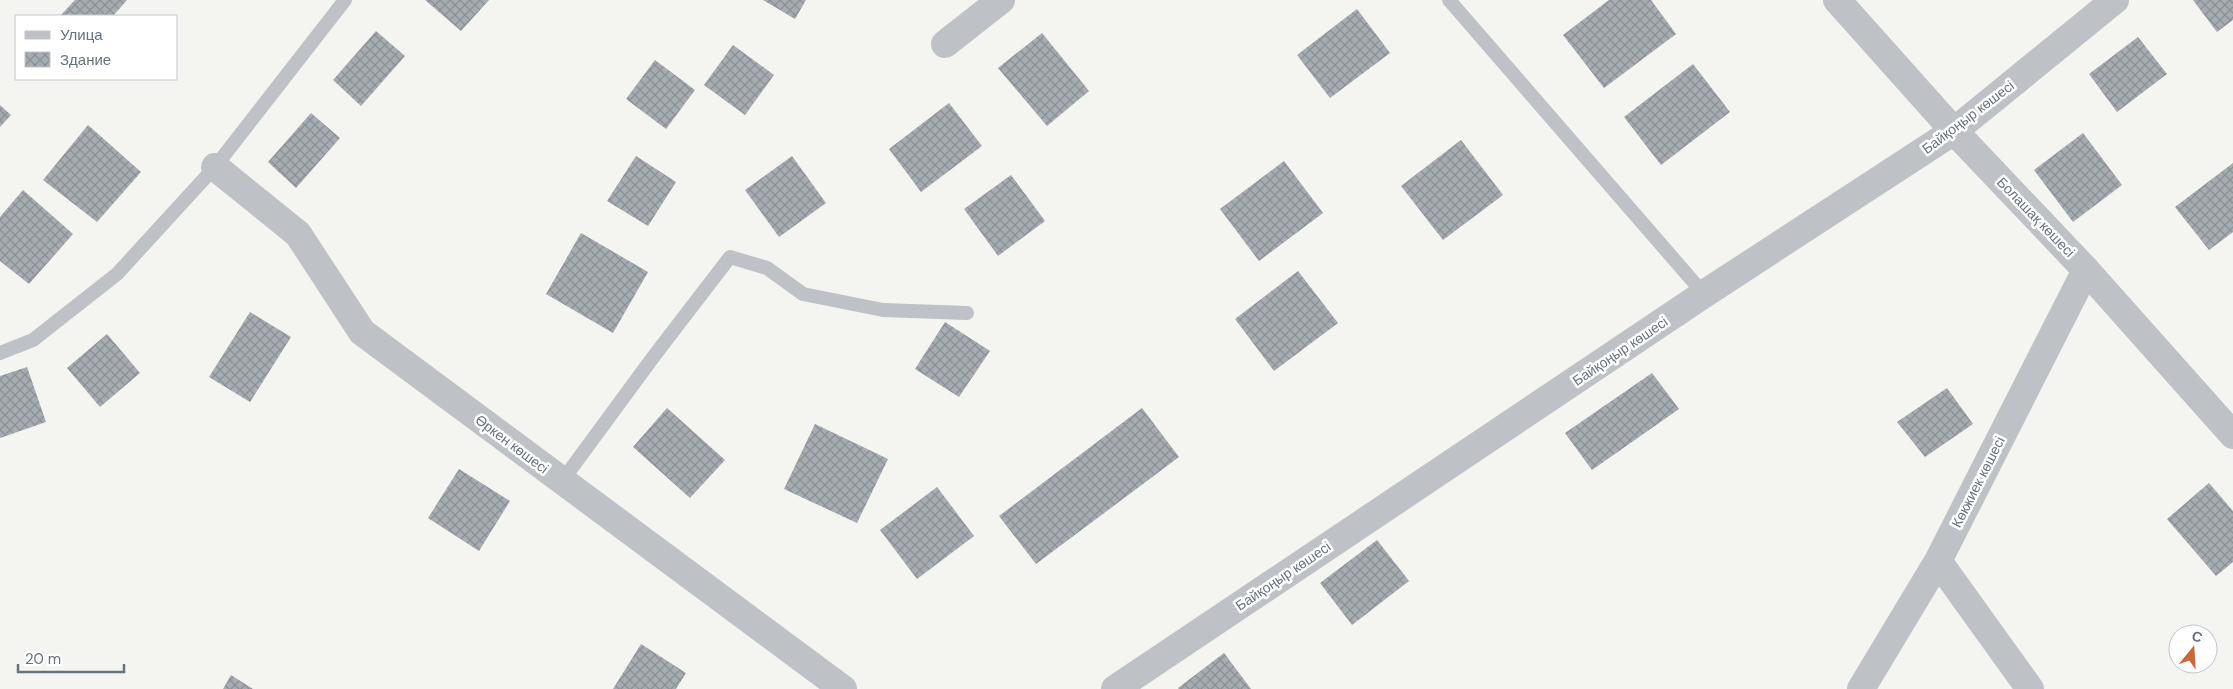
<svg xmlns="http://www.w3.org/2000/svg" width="2233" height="689" font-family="'DM Sans',sans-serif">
  <defs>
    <pattern id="building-cross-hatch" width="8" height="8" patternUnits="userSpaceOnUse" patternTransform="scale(1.25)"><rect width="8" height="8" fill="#a6acb1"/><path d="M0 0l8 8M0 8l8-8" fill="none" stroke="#8b9095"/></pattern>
  </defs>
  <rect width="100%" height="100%" fill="#f4f4f1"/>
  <!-- building -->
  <path fill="url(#building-cross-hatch)" d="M75,0H127L113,16H60Z
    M425,0H489L461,31Z
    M763,0H806L795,19Z
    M1609,0H1651L1676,34L1604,88L1563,35Z
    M2193,0H2233V20L2217,32Z
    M1357,9L1390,53L1330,98L1297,55Z
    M376,31L405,56L361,106L333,80Z
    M1042,33L1089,91L1047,126L998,68Z
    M2138,37L2167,74L2117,112L2089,74Z
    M733,45L774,75L745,115L704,85Z
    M655,60L695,90L666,129L626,99Z
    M1693,64L1730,112L1661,165L1624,117Z
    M949,103L982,146L921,192L889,149Z
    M0,105L11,115L0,127Z
    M311,113L340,138L296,188L268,162Z
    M88,125L141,172L97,222L43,180Z
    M2083,133L2122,185L2073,222L2034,170Z
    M1461,140L1503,195L1443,240L1401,186Z
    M636,156L676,182L648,226L607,201Z
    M792,156L826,203L779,237L745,190Z
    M1284,161L1323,213L1259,261L1220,209Z
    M2233,163V232L2209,250L2175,207Z
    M1011,175L1045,221L998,256L964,209Z
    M23,190L73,234L29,284L0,261V217Z
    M581,233L648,272L613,333L546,294Z
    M1298,271L1338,323L1274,371L1235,319Z
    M250,312L291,337L250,402L209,377Z
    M945,322L990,351L959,397L915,369Z
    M107,334L140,373L100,407L67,368Z
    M27,367L46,422L0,438V376Z
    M1652,373L1679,409L1592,470L1565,433Z
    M1947,388L1973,424L1925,457L1897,422Z
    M667,408L725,460L690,498L633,447Z
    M1142,408L1179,457L1036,564L999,516Z
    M815,424L888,459L857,523L784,489Z
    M459,469L510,501L479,551L428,518Z
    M2209,483L2233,511V562L2216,576L2167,519Z
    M937,487L974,536L917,579L880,530Z
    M1377,540L1409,581L1352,625L1320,583Z
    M641,644L686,673L676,689H613Z
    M1224,653L1251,689H1179L1178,688Z
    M231,675L253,689H223Z"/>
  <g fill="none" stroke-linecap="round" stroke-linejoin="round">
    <!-- service -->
    <path stroke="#bec1c5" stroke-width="14" d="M1449,0L1704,294
      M0,353L33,340L117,274L215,167L345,0
      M562,481L654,356L730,257L767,268L803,294L883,310L967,313"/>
    <!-- minor -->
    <path stroke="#bec1c5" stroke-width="28" d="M1837,0L1954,131L2086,270L2233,435
      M945,44L1001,0
      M215,167L298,234L362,332L843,689
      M1938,561L2030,689
      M1115,689L1704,294L1954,131L2115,0
      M1861,689L1938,561L2086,270"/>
  </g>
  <g text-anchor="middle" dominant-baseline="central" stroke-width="5" stroke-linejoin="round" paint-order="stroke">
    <!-- street labels -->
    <g font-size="14" fill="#67727f" stroke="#fff">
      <text transform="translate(1968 117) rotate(-37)">Байқоңыр көшесі</text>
      <text transform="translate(2036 217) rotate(46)">Болашақ көшесі</text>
      <text transform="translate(1620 351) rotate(-34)">Байқоңыр көшесі</text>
      <text transform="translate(512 444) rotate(37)">Өркен көшесі</text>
      <text transform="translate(1978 482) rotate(-63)">Көкжиек көшесі</text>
      <text transform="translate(1283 576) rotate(-34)">Байқоңыр көшесі</text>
    </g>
  </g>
  <!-- legend -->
  <rect x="15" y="15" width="162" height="65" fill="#ffffff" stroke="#c2c7cc"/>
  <rect x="25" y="31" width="25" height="8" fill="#bec1c5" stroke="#c2c7cc"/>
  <text x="60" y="40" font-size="15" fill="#67727f">Улица</text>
  <rect x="25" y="52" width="25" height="15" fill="url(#building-cross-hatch)" stroke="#c2c7cc"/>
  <text x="60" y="65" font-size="15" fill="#67727f">Здание</text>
  <!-- north arrow -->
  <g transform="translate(2193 649) rotate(18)"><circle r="24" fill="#ffffff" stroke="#c2c7cc"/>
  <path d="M0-4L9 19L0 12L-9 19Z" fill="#ce6738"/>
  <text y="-8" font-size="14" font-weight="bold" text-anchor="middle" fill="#67727f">С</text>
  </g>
  <!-- scale -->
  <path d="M18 664v8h106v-8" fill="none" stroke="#67727f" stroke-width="2.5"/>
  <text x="25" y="664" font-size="15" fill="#67727f" stroke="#ffffff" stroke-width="4" paint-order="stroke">20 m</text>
</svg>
